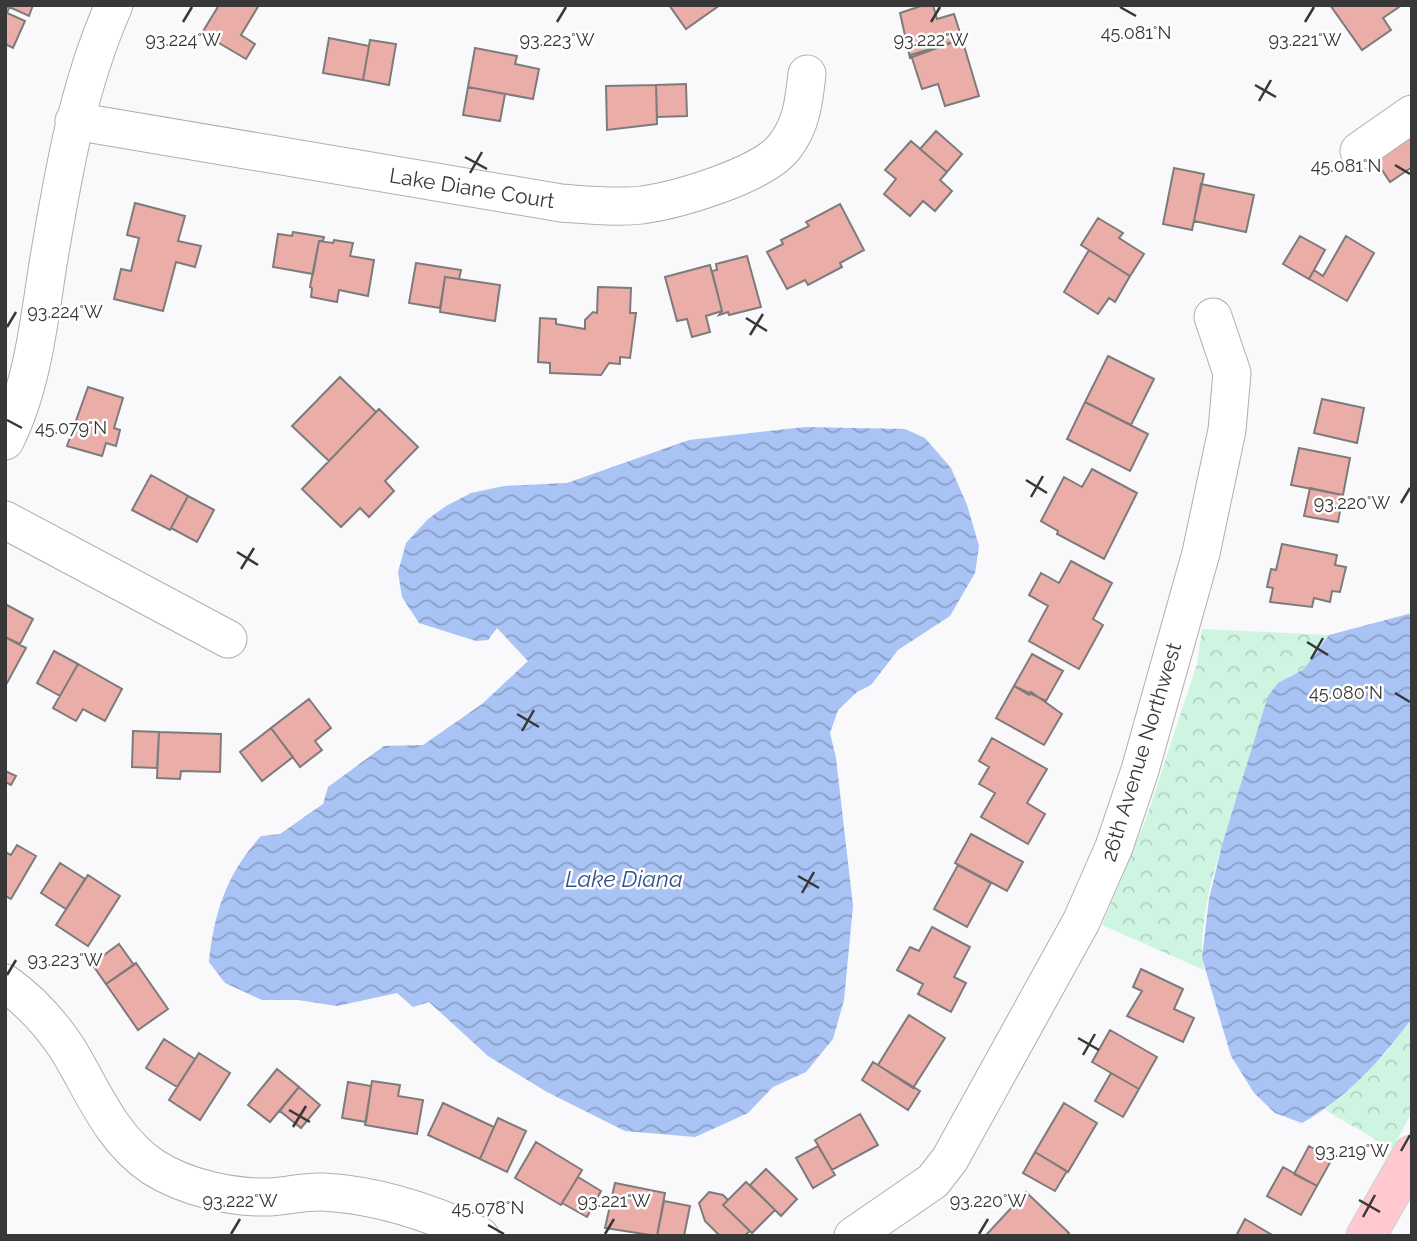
<svg xmlns="http://www.w3.org/2000/svg" width="1417" height="1241" font-family="Raleway,sans-serif">
  <defs>
    <pattern id="forest-crowns" width="20" height="18" patternUnits="userSpaceOnUse" patternTransform="scale(1.75)"><rect width="20" height="18" fill="#cef5e1"/><path d="M2 6a3 3 0 1 1 6 0M12 15a3 3 0 1 1 6 0" fill="none" stroke="#b2d3c2"/></pattern>
    <pattern id="water-waves" width="16" height="10" patternUnits="userSpaceOnUse" patternTransform="scale(1.75)"><rect width="16" height="10" fill="#a8c3f4"/><path d="M0 5q4-4 8 0t8 0" fill="none" stroke="#8a9fc7"/></pattern>
  </defs>
  <rect width="100%" height="100%" fill="#f9f8fa"/>
  <!-- forest -->
  <path fill="url(#forest-crowns)" d="M1202,629L1329,635L1304,669L1289,676C1259,750 1190,892 1204,970L1102,925L1146,819L1197,664Z
    M1412,1018V1112L1392,1149L1325,1110L1385,1054Z"/>
  <!-- water -->
  <path fill="url(#water-waves)" d="M805,427L905,429L925,438L951,468L967,505L979,546L975,573L950,616L898,650L871,685L857,692L838,710L830,733L836,758L853,906L844,1000L833,1039L806,1072L773,1087L748,1113L695,1137L625,1131L547,1092L488,1056L429,1002L413,1007L397,993L337,1006L298,1000H262L225,983L209,962C214,912 227,873 261,836L280,834L323,804L328,787L384,746L423,745L482,704L528,661L497,628L488,640L476,641L419,623L402,597L398,572L406,543L428,519L446,506L471,493L504,486L567,483L689,440Z
    M1412,613V1018C1382,1059 1347,1098 1302,1123L1275,1113L1254,1093L1231,1056L1202,958L1209,899L1222,845L1268,696L1278,683L1304,669L1329,635Z"/>
  <!-- building -->
  <path fill="#ebada7" stroke="#7d7b7b" stroke-width="2" d="M5,5H33L29,16Z
    M219,5H259L241,35L255,44L246,59L202,33Z
    M669,5H720L686,29Z
    M924,5H933L937,19L954,14L962,39L910,58L900,13Z
    M1330,5H1402L1383,18L1391,30L1362,50Z
    M5,6L9,8L7,13L25,21L13,48L5,44Z
    M329,38L369,46L363,80L323,73Z
    M962,39L979,96L945,106L938,84L922,89L911,55Z
    M370,40L396,44L389,85L363,80Z
    M475,48L517,56L515,64L539,69L533,99L468,87Z
    M686,84L687,116L657,117L656,85Z
    M656,85L657,124L607,130L606,86Z
    M468,87L505,94L500,121L463,115Z
    M936,131L962,154L947,172L920,149Z
    M1412,136V167L1390,182L1376,161Z
    M911,141L947,172L940,180L952,191L935,211L923,201L910,216L884,194L896,179L885,170Z
    M1174,168L1204,174L1192,230L1163,224Z
    M1201,184L1254,195L1246,232L1194,221Z
    M135,203L185,216L178,241L201,246L195,267L176,262L163,311L114,299L121,269L131,271L139,238L127,235Z
    M840,204L864,250L840,263L842,267L808,285L805,280L787,289L767,252L783,244L781,240L809,226L806,222Z
    M1098,218L1123,233L1119,238L1144,254L1130,276L1081,245Z
    M293,232L324,237L323,241H319L313,274L273,267L278,234L292,236Z
    M1300,236L1325,250L1309,279L1283,264Z
    M1346,236L1374,253L1347,301L1309,279L1314,270L1323,276Z
    M334,240L353,243L350,256L374,260L368,296L339,290L337,302L311,297L312,288L310,287L319,241L333,243Z
    M1089,250L1130,276L1115,302L1109,298L1098,314L1064,292Z
    M747,256L761,307L729,315L728,312L719,315L722,311L712,271L717,270L716,264Z
    M416,263L461,270L459,279L445,277L440,308L409,303Z
    M710,265L722,311L706,316L710,332L692,337L687,319L677,321L665,277Z
    M445,277L500,285L495,321L440,312Z
    M598,287L631,288L630,313H636L630,358L620,357V364L609,363L601,375L550,373V363L538,362L540,318L556,319V324L585,329V320L593,312L597,313Z
    M1108,356L1154,379L1131,425L1085,402Z
    M340,377L376,412L329,461L292,426Z
    M88,387L123,398L114,428L120,430L116,446L106,443L102,456L67,446Z
    M1322,399L1364,408L1357,443L1314,433Z
    M1085,402L1148,434L1130,471L1067,439Z
    M379,409L418,447L385,481L394,491L369,517L360,508L341,527L302,489Z
    M1299,448L1350,458L1343,495L1291,485Z
    M1092,469L1137,493L1104,559L1057,534L1058,531L1041,521L1064,477L1082,487Z
    M151,475L188,496L170,530L132,510Z
    M1310,488L1343,495L1338,522L1304,516Z
    M188,496L214,510L197,542L171,528Z
    M1282,544L1337,555L1335,565L1346,567L1340,592L1332,591L1330,602L1314,598L1312,607L1270,602L1273,588L1267,587L1271,569L1276,570Z
    M1071,561L1112,583L1093,619L1103,625L1079,669L1029,641L1048,606L1029,595L1041,573L1059,583Z
    M5,604L33,619L20,644L5,637Z
    M5,637L26,648L7,683H5Z
    M54,651L78,664L60,696L37,683Z
    M1032,654L1063,671L1046,701L1014,686Z
    M78,664L122,689L105,721L83,709L76,721L53,708Z
    M1014,686L1029,695L1031,692L1062,714L1044,745L996,718Z
    M309,699L331,728L315,741L322,750L300,767L271,728Z
    M271,728L293,757L262,781L240,752Z
    M133,731L159,732L157,768L132,767Z
    M159,732L221,734L220,772L181,771L180,779L157,778Z
    M992,738L1047,769L1027,803L1045,814L1028,844L981,817L995,793L979,784L989,767L979,761Z
    M5,771L16,776L11,785L5,782Z
    M971,834L1023,862L1007,891L955,863Z
    M17,845L36,856L11,899L5,896V852L11,855Z
    M60,863L85,879L66,909L41,893Z
    M958,865L991,883L967,927L934,909Z
    M88,875L120,896L88,946L56,925Z
    M932,927L970,947L954,977L966,983L951,1012L918,994L923,984L897,970L910,947L919,951Z
    M119,944L134,965L106,984L92,964Z
    M136,963L168,1009L138,1030L106,984Z
    M1141,969L1183,989L1174,1009L1194,1018L1183,1042L1127,1016L1142,991L1133,987Z
    M909,1015L945,1038L913,1088L878,1065Z
    M1110,1030L1157,1057L1139,1089L1092,1062Z
    M164,1039L195,1059L177,1087L146,1068Z
    M199,1053L230,1073L200,1120L169,1100Z
    M873,1062L920,1091L908,1110L862,1080Z
    M277,1069L299,1087L270,1122L248,1105Z
    M1111,1073L1139,1089L1123,1117L1095,1101Z
    M372,1081L400,1085L398,1096L423,1100L417,1134L365,1125Z
    M348,1082L371,1086L366,1122L342,1118Z
    M299,1087L320,1105L301,1128L280,1111Z
    M443,1103L494,1127L480,1159L428,1135Z
    M1064,1103L1097,1123L1068,1172L1035,1152Z
    M860,1114L878,1145L832,1170L815,1140Z
    M498,1118L526,1131L507,1172L480,1159Z
    M536,1142L582,1170L561,1205L515,1178Z
    M818,1146L835,1175L813,1188L796,1158Z
    M1309,1146L1332,1159L1317,1186L1294,1174Z
    M1035,1152L1067,1171L1055,1191L1023,1173Z
    M1283,1167L1317,1186L1301,1215L1267,1196Z
    M766,1169L797,1199L781,1216L750,1185Z
    M578,1177L601,1191L587,1217L562,1203Z
    M746,1182L775,1210L752,1233L723,1205Z
    M615,1183L665,1193L657,1236L605,1228Z
    M709,1192L723,1195L728,1200L723,1205L750,1231L744,1236H720L705,1221L699,1203Z
    M1026,1192L1069,1233L1066,1236L986,1235Z
    M664,1201L690,1206L684,1236H657Z
    M1245,1219L1274,1236H1236Z"/>
  <g fill="none" stroke-linecap="round" stroke-linejoin="round">
    <!-- minor casing -->
    <g stroke="#afafb0" stroke-width="39">
      <path id="minor" d="M74,121L561,203C588,205 616,208 642,205C678,200 764,175 785,146C802,124 804,100 807,74
        M1359,151L1412,114
        M5,441C32,388 39,322 48,264C63,175 77,89 114,5
        M5,520L228,639
        M5,983C29,1000 51,1024 67,1048C93,1090 110,1138 153,1167C186,1188 232,1198 270,1197C288,1196 305,1191 323,1192C379,1195 430,1212 480,1236
        M853,1236L933,1181L950,1159L1081,922L1114,847L1140,770L1201,553L1227,430L1232,373L1213,317"/>
    </g>
    <!-- major casing -->
    <g stroke="#d3d3d3" stroke-width="41">
      <path id="major" d="M1366,1236L1412,1155"/>
    </g>
    <!-- minor -->
    <use href="#minor" stroke="#fff" stroke-width="37"/>
    <!-- major -->
    <use href="#major" stroke="#ffc9cf" stroke-width="38"/>
  </g>
  <!-- ticks -->
  <path fill="none" stroke="#383839" stroke-width="2.5" d="M1120,7L1136,16M183,22L192,7M557,22L566,7M931,22L940,7M1305,22L1314,7M1255,85L1276,97M1259,101L1271,80M465,157L487,169M1395,165L1410,174M470,173L482,152M746,318L767,331M7,327L16,312M750,335L763,314M7,420L22,428M1026,480L1047,493M1031,497L1043,476M1401,503L1410,488M237,552L258,565M241,569L254,548M1307,642L1328,655M1311,659L1323,638M1395,693L1410,702M517,714L539,727M522,731L534,710M798,876L819,888M802,893L814,872M7,975L16,960M1078,1038L1099,1050M1083,1055L1095,1034M289,1110L310,1122M293,1127L306,1106M1401,1151L1410,1135M1359,1200L1380,1212M1363,1217L1375,1195M488,1225L504,1234M231,1234L240,1219M605,1234L614,1219M979,1234L988,1219"/>
  <g text-anchor="middle" dominant-baseline="central" stroke-width="5" stroke-linejoin="round" paint-order="stroke">
    <!-- street labels -->
    <g font-size="21" fill="#383839" stroke="#fff">
      <text transform="translate(472 188) rotate(9)">Lake Diane Court</text>
      <text transform="translate(1141 752) rotate(-73)">26th Avenue Northwest</text>
    </g>
    <!-- water labels -->
    <g font-size="23" font-style="italic" fill="#32528d" stroke="#fff">
      <text x="624" y="878">Lake Diana</text>
    </g>
  </g>
  <g font-size="18" text-anchor="middle" fill="#383839" stroke="#fff" stroke-width="5" stroke-linejoin="round" paint-order="stroke">
    <text x="1136" y="39">45.081°N</text>
    <text x="183" y="46">93.224°W</text>
    <text x="557" y="46">93.223°W</text>
    <text x="931" y="46">93.222°W</text>
    <text x="1305" y="46">93.221°W</text>
    <text x="1346" y="172">45.081°N</text>
    <text x="65" y="318">93.224°W</text>
    <text x="71" y="434">45.079°N</text>
    <text x="1352" y="509">93.220°W</text>
    <text x="1346" y="699">45.080°N</text>
    <text x="65" y="966">93.223°W</text>
    <text x="1352" y="1157">93.219°W</text>
    <text x="240" y="1207">93.222°W</text>
    <text x="614" y="1207">93.221°W</text>
    <text x="988" y="1207">93.220°W</text>
    <text x="488" y="1214">45.078°N</text>
  </g>
  <!-- border -->
  <rect width="1417" height="1241" fill="none" stroke="#383839" stroke-width="14"/>
</svg>
